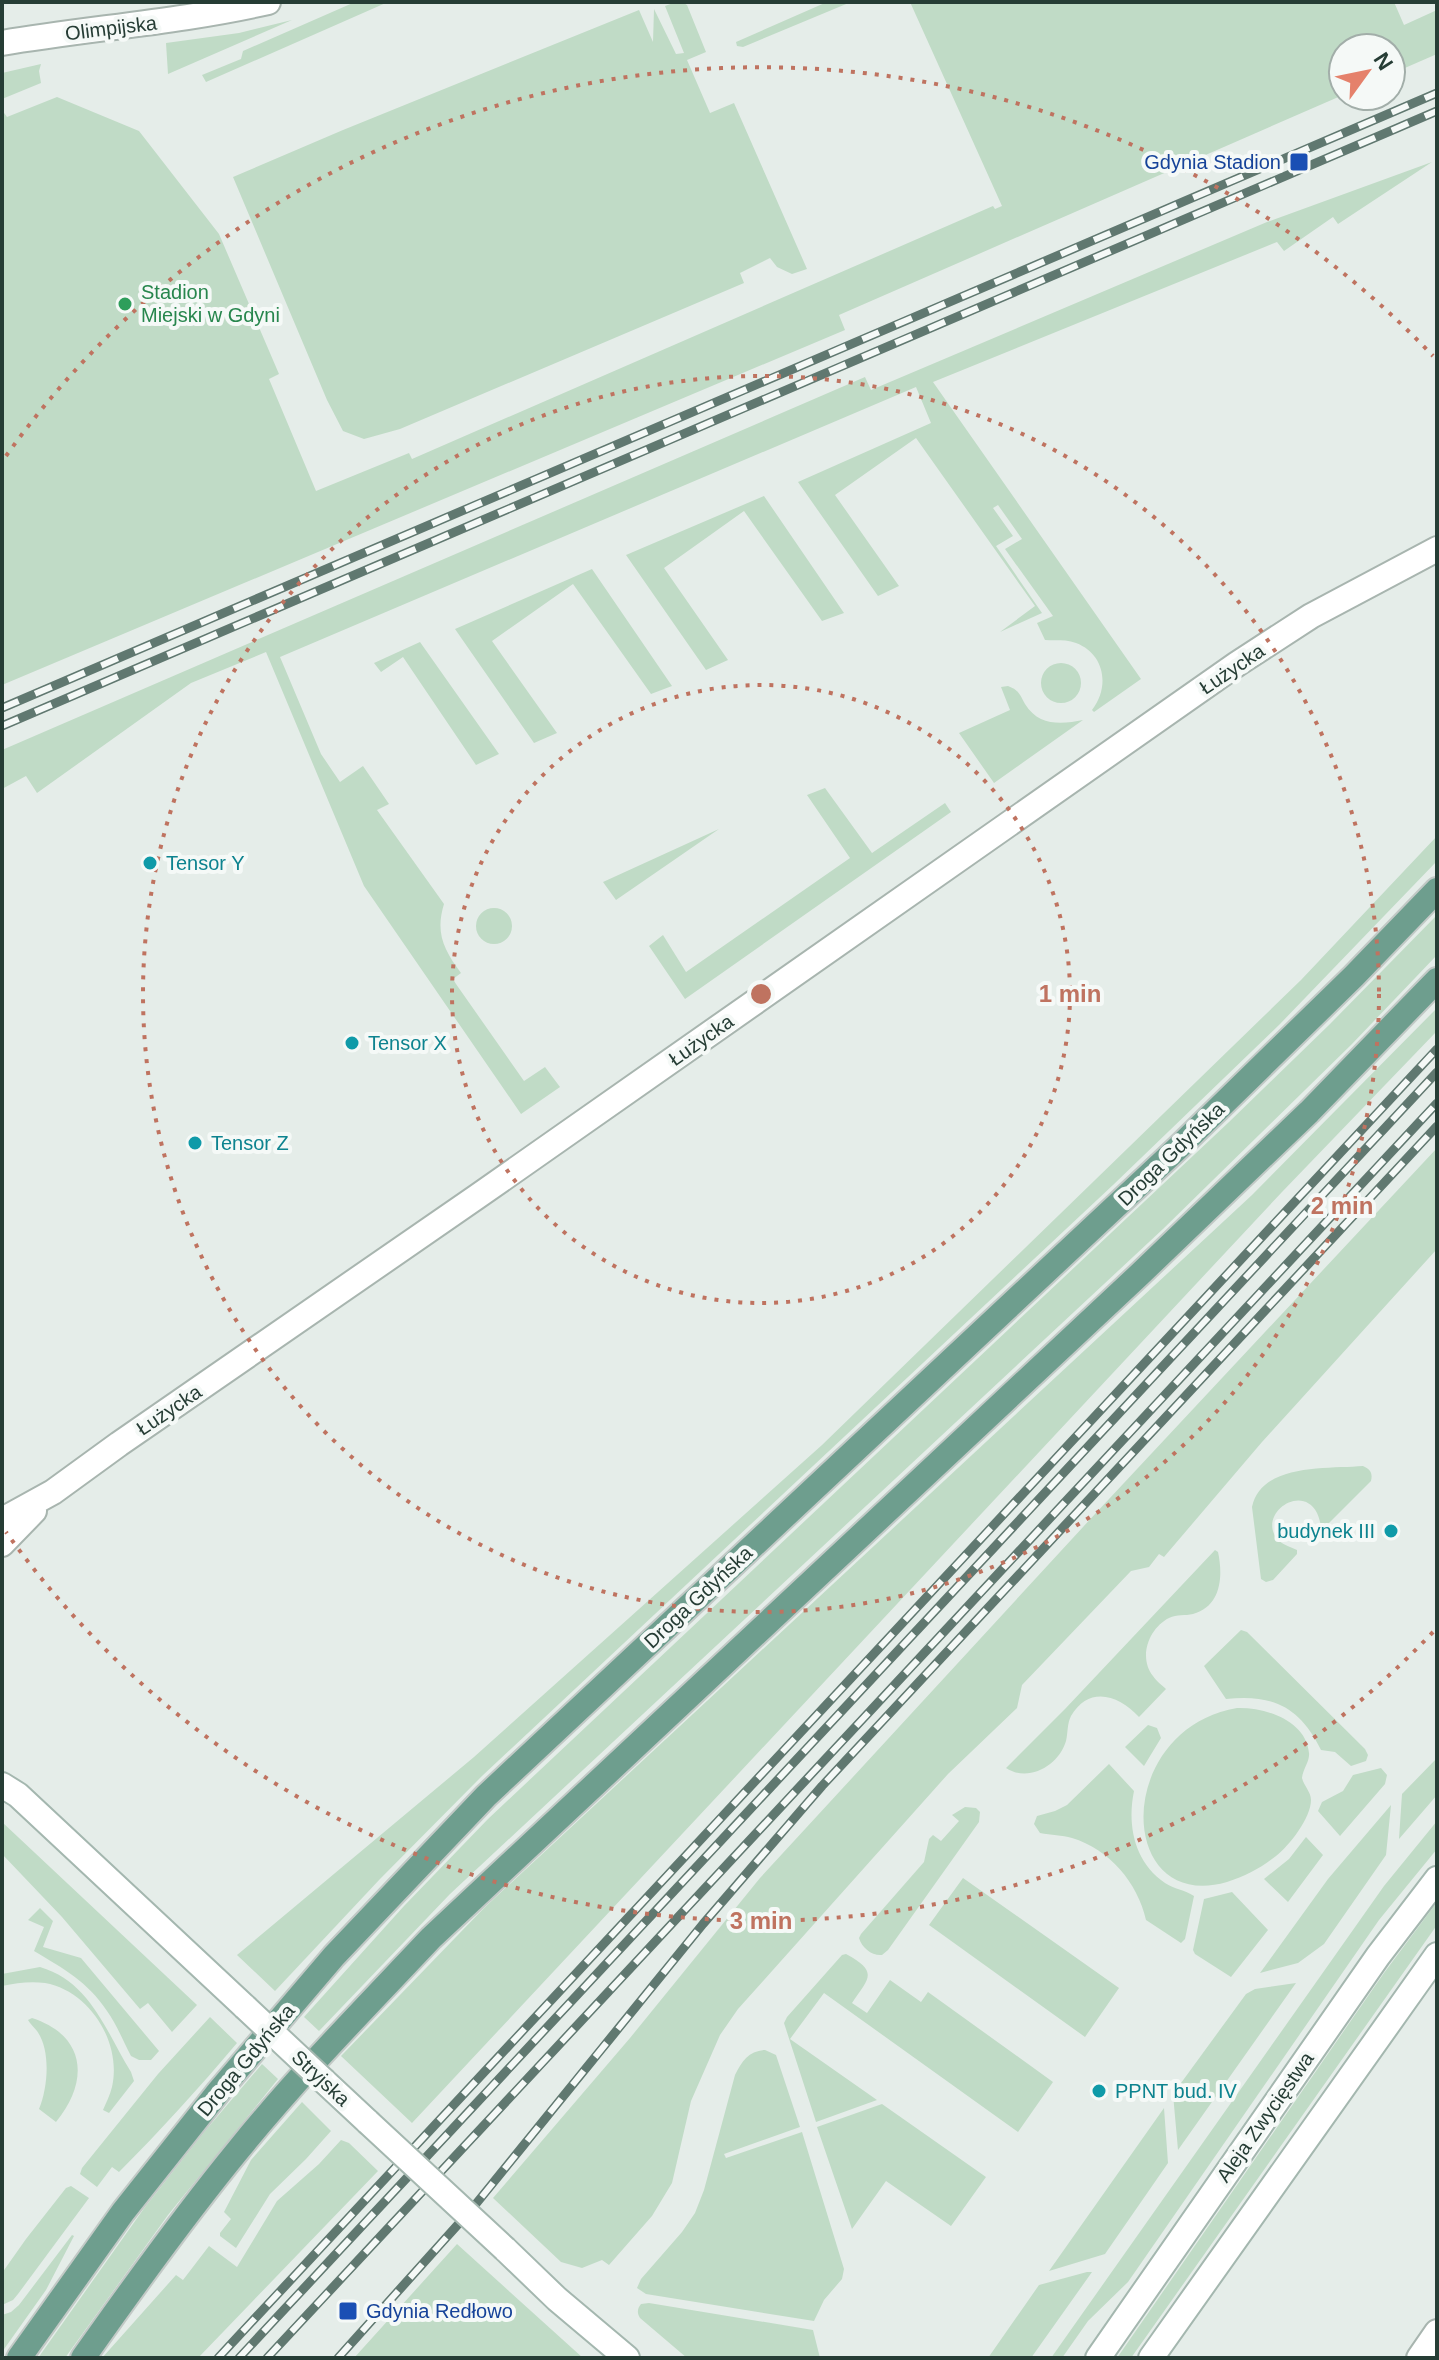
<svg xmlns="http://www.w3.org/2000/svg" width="1439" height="2360" font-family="Arial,sans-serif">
  <rect width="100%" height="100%" fill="#e5ede9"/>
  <!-- green -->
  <path fill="#c0dbc6" d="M355,2H388L206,82L202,75L241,59L243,51Z
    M676,2H682L687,5L706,52L687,60L710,113L734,103L807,269L792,274L777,267L770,258L740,273L744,283L400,429L364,439L343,431L327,400L233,177L343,130L639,10L653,42L654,9L676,54L684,53L665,6Z
    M827,2H851L743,47L737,46L736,42Z
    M910,2H1394L1404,25L1437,10V54L1391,74V48H1343V95L839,315L845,330L2,685V110L7,117L57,97L139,131L219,234L279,374L269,379L316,491L409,453L412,459L993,206L995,209L1002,206Z
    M292,20L168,74L166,43L239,33Z
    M41,64L39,71L41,83L2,99V73Z
    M1432,162L1338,224L1333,217L1284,251L1277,242L933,382L1141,679L1094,712L1092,710C1110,687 1105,654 1076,643C1066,639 1054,641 1045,640L1037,623L1053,616L1005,549L1022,539L998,505L993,508L1013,536L996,546L1042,613L1000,632L1035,606L916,438L835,495L899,586L878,596L798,482L931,423L916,387L280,657L321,754L340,782L363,766L389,804L377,810L444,904C435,933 444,950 461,973L453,979L456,984L524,1081L545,1067L560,1087L521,1114L364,886L266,652L191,683L37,793L26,776L2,789V750L865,377L871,390L1267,222Z
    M764,496L844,613L822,621L744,511L664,568L728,660L706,670L626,555Z
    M592,569L672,686L651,694L573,584L492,641L557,733L534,743L455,629Z
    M420,642L499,754L476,765L403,657L381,672L374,663Z
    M1041 683a20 20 0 1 1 40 0a20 20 0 1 1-40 0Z
    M1008,686C1019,690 1020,695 1025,704C1039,727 1063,724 1083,720L994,783L959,733L1010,710L1001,687Z
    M825,788L872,853L945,803L951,812L685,999L649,946L663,935L686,972L850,858L807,795Z
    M719,829L616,900L603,882Z
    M1437,836V861L1280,1024L1113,1185L482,1776L380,1879L275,1991L237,1955L474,1757L822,1445L1301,980Z
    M476 926a18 18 0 1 1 36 0a18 18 0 1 1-36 0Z
    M1437,915V955L1352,1044L1163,1229L450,1894L319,2031L304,2017L404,1906L488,1819L1229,1122L1330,1024Z
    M1437,1008V1031L1282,1192L412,2123L341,2056L484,1908L1252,1195Z
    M1437,1148V1249L1262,1442L1164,1557L1159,1554L1149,1567L1131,1571L1022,1685L1017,1708L948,1774L738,2009L720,2035L691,2101L672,2183L652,2216L609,2265L602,2260L582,2268L561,2262L493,2198L630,2038L760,1878L1095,1514Z
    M1363,1466C1370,1469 1373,1473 1371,1481L1325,1527L1321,1526C1320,1522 1319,1517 1317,1513C1301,1482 1255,1516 1279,1541C1284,1545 1291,1547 1297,1550V1554L1273,1580L1266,1582L1261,1579L1252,1507C1261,1463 1328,1469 1363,1466Z
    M1215,1550L1218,1552C1223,1575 1222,1606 1193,1614C1185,1616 1177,1614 1169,1618C1149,1628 1138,1657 1153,1676C1156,1681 1162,1685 1166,1689L1139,1717C1119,1695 1089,1685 1071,1716C1067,1724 1068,1732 1066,1741C1059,1765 1029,1783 1006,1768L1065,1709Z
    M1241,1630L1247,1632L1365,1749L1368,1755L1366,1761L1351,1766L1335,1752L1321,1750C1300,1707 1273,1694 1226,1699L1204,1666Z
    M1237,1708C1264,1707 1306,1720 1309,1753C1310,1761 1303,1769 1302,1778C1304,1786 1311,1792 1311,1800C1311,1818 1289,1846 1276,1856C1261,1868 1246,1876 1227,1882C1116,1914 1112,1730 1237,1708Z
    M1148,1725L1157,1728L1161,1738L1144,1766L1125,1747Z
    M1437,1758V1795L1399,1839L1402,1794Z
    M1109,1764L1134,1791C1127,1825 1134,1862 1165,1883C1174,1889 1185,1890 1194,1896L1185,1939L1181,1943L1146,1920C1138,1883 1109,1849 1072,1838C1062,1835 1051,1835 1040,1833L1034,1824L1037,1816L1055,1811L1067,1805Z
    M1381,1768L1387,1775L1385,1784L1340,1836L1318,1811L1322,1802L1343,1791L1353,1775Z
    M1391,1805L1386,1855L1324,1944L1298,1963L1260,1973L1328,1879Z
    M965,1807L976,1808L980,1812L979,1822L888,1950L882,1955C872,1956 862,1948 859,1938L861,1934L924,1862L929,1839L933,1835L941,1841L959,1821L952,1815Z
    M1437,1821V1849L1379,1920L1128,2282L1088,2321L1062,2358H1051L1384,1886Z
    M2,1822L197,2005L172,2032L148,2003L140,2009L62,1917L2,1854Z
    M1306,1837L1323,1855L1288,1902L1264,1879L1289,1859Z
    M963,1878L1119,1988L1085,2037L929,1925Z
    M1232,1892L1268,1930L1231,1977L1195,1954L1193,1950L1204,1899Z
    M1437,1902V1925L1131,2358H1117L1384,1973Z
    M40,1908L53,1921L43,1947L81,1958L159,2051L151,2060H139L131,2056C123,2041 117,2025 107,2011C87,1981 64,1969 34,1951L44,1927L28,1920Z
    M846,1954C879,1972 869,1978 852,2003L867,2013L890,1980L921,2002L928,1992L1053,2082L1018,2132L824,1993L790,2039L877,2100L816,2122L784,2023L787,2017L842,1955Z
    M40,1967C91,1982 106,2032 131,2072L134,2081L109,2113L103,2110C106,2103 110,2095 112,2087C122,2043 90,1991 45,1983C30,1981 17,1983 2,1986V1974Z
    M1296,1983L1178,2150L1173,2094L1246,1994L1255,1989Z
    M210,2017L237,2043C199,2088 160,2131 119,2172L112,2167L97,2187L80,2174L82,2168L158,2074Z
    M32,2018C87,2036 89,2082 56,2122L39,2109C48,2088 51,2050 37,2031C34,2027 30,2024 28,2020Z
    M765,2050L776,2055L800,2127L724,2154L726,2158L802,2132L844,2269L842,2279L824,2300L814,2321L646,2294L637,2288L641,2279L682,2232L695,2213L704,2190L735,2075C742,2061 749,2051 765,2050Z
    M262,2064L278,2079L168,2215L65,2358H38L145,2207L205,2131Z
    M302,2102L331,2131L306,2159L270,2194L236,2248L220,2236V2233L231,2219L224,2212L251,2160Z
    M882,2104L986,2177L951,2226L886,2181L852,2229L817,2127Z
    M1164,2108L1168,2163L1105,2254L1049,2271Z
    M341,2140L349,2143L378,2171L198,2358H102L176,2275L183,2280L209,2246L237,2267L277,2201L319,2164Z
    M71,2186L89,2198L18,2294L13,2300L2,2305V2273L26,2239L66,2188Z
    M72,2235L74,2236L46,2290L2,2352V2315L11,2312L19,2305Z
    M457,2244L583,2358H354Z
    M1087,2272H1092L1031,2358H988L1039,2285Z
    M649,2303L813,2330L820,2358H687L640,2318C637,2313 637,2309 641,2304Z"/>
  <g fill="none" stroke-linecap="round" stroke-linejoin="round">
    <!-- minor casing -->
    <g stroke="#a8b5af" stroke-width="28">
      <path id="minor" d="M2,43C91,28 180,22 268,2
        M1419,2358L1437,2332"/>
    </g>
    <!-- tertiary casing -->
    <g stroke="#a8b5af" stroke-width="28">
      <path id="tertiary" d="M2,1520L53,1492L119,1444L478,1196L1237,664L1311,616L1437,549
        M2,1544L34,1511"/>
    </g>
    <!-- secondary casing -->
    <g stroke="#a4b7af" stroke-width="28">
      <path id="secondary" d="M2,1785L18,1795L245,2007
        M324,2081L368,2122
        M505,2249L557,2299L627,2358
        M1098,2358L1378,1956L1437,1879
        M1151,2358L1437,1955"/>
    </g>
    <!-- primary casing -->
    <g stroke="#c2c9c6" stroke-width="28">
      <path id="primary" d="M19,2358L123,2212L219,2091L334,1956L486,1796L1179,1147L1354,976L1437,890
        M83,2358C133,2287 184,2216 239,2149C299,2075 366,2007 431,1938L1139,1275L1309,1112L1437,980"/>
    </g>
    <!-- minor -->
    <use href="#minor" stroke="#fff" stroke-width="24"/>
    <!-- tertiary -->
    <use href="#tertiary" stroke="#fff" stroke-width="24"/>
    <!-- secondary -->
    <use href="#secondary" stroke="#fff" stroke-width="24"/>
    <!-- primary -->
    <use href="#primary" stroke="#6e9e8e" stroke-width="24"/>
    <!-- rail casing -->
    <g stroke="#607870" stroke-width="9">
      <path id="rail" d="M2,708L1437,93
        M2,726L1437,111
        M218,2358L1437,1049
        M239,2358L1437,1072
        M267,2358L1437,1103
        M338,2358L471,2210L703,1924L822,1786L1437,1126"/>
    </g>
    <!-- rail -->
    <use href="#rail" stroke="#f5f9f7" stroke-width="6" stroke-dasharray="18" stroke-linecap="butt"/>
    <!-- secondary-bridge casing -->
    <g stroke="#a4b7af" stroke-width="28" stroke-linecap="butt">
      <path id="secondary-bridge" d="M245,2007L324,2081
        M368,2122L505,2249"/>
    </g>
    <!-- secondary-bridge -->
    <use href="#secondary-bridge" stroke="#fff" stroke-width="24"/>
  </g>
  <!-- distance rings -->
  <g fill="none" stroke="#bf7360" stroke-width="4" stroke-dasharray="4 8">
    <circle cx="761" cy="994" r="309"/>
    <circle cx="761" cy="994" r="618"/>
    <path d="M1433 1632A927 927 0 0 1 6 1532M6 456A927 927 0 0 1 1433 356"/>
  </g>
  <!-- markers -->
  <g fill="#1a4fb4" stroke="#f5f9f7" stroke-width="3">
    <rect x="1289" y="152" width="20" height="20" rx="4"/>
    <rect x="338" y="2301" width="20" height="20" rx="4"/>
  </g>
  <circle fill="#2e9e5b" stroke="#f5f9f7" stroke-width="3" cx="125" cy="304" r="8"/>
  <g fill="#0f9aa8" stroke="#f5f9f7" stroke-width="3">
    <circle cx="150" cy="863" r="8"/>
    <circle cx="352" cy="1043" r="8"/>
    <circle cx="195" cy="1143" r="8"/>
    <circle cx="1391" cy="1531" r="8"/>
    <circle cx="1099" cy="2091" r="8"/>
  </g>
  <g text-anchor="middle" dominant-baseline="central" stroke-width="8" stroke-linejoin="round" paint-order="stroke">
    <!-- street labels -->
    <g font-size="20" fill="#263d35" stroke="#f5f9f7">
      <text transform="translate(111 28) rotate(-7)">Olimpijska</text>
      <text transform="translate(1232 669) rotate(-34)">Łużycka</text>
      <text transform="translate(701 1040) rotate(-35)">Łużycka</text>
      <text transform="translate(1171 1154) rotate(-44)">Droga Gdyńska</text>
      <text transform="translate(169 1410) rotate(-34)">Łużycka</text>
      <text transform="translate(698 1597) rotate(-43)">Droga Gdyńska</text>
      <text transform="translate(246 2060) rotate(-50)">Droga Gdyńska</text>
      <text transform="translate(321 2078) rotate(43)">Stryjska</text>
      <text transform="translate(1265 2117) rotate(-55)">Aleja Zwycięstwa</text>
    </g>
    <!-- transit labels -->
    <g font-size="20" fill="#164399" stroke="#f5f9f7" text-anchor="end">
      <text x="1281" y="162">Gdynia Stadion</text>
      <text x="366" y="2311" text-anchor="start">Gdynia Redłowo</text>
    </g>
    <!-- leisure labels -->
    <g font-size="20" fill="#27864d" stroke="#f5f9f7" text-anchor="start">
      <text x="141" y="292">Stadion<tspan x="141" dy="23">Miejski w Gdyni</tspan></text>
    </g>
    <!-- culture labels -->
    <g font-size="20" fill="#0d838f" stroke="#f5f9f7" text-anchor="start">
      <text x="166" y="863">Tensor Y</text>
      <text x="368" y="1043">Tensor X</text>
      <text x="211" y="1143">Tensor Z</text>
      <text x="1375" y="1531" text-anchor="end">budynek III</text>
      <text x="1115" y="2091">PPNT bud. IV</text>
    </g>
  </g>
  <circle cx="761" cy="994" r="12" fill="#bf7360" stroke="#f5f9f7" stroke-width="4"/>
  <g font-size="24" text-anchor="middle" font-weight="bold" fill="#bf7360" stroke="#f5f9f7" stroke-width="8" stroke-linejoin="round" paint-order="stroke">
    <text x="1070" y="1002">1 min</text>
    <text x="1342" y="1214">2 min</text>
    <text x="761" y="1929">3 min</text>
  </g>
  <!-- border -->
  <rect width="1439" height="2360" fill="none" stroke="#263d35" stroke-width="8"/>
  <!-- north arrow -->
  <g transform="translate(1367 72) rotate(57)"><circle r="38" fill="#f5f9f7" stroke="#a2aea9" stroke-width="2"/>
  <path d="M0-6L14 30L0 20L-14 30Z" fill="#e5816b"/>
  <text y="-12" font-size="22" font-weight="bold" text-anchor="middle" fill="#263d35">N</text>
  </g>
</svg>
